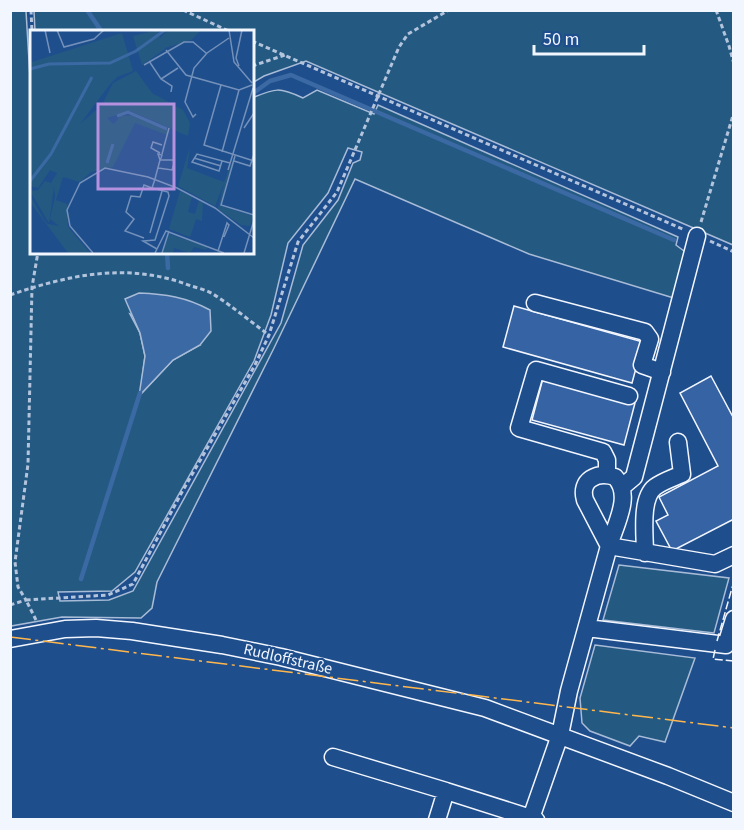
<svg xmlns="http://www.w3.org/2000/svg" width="744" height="830" font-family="'Source Sans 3',sans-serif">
  <rect width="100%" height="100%" fill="#1f4e8c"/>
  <!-- green -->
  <path fill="#245a82" stroke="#a8bbd7" stroke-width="1.5" fill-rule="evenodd" d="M10,11H26L32,111V252H252V98C276,88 279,87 303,98L317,90L374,114L378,105L678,237L676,245L688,254L677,299L529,254L355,179L274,348L157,582L152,608L141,618L62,617L11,626ZM348,148L362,152L360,160L353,163L338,200L303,245L281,323L133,591L109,600L60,601L58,592L112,591L135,572L254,361L271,315L288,243L328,193ZM130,314L200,345L173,360L140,395L145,356L140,333Z
    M34,11H733V245L306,61L264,76L252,83V32L35,31Z
    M619,565L729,578L714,633L603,620Z
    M595,645L695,658L665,742L639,736L630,746L590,731L582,723L580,698Z"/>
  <!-- water -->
  <path fill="#3b69a3" stroke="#a8bbd7" stroke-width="1.5" d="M139,293C165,294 186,297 210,310L211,331L200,345L173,360L139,396L145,356L140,333L125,299Z"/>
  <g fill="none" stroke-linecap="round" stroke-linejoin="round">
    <!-- stream -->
    <path stroke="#3b69a3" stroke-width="4.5" d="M87,10L102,32
      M252,94L270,81L291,75L674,240
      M167,252L168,268
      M81,579L140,393"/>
  </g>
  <!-- building -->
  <path fill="#3563a3" stroke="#f2f6ff" stroke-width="1.5" d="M514,306L643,342L632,383L503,347Z
    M711,376L734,419V519L672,551L656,521L668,515L659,497L718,466L680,393Z
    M543,378L635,403L624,445L532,420Z"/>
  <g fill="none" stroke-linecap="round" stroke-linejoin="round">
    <!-- minor casing -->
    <g stroke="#f2f6ff" stroke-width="19">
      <path id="minor" d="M535,303L645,332L650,339L642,365L662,372
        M607,474V460L603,452L519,428L536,370L629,396
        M622,487L634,477L697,236
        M645,553C645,536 640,498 655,487C663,481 673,478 682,474L678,442
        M587,628L726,645L734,619
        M10,639L65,629L96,628L132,631L222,645L281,657L485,708L668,776L734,803
        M333,757L446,791
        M437,820L446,791L531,818
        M536,820L531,818L560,735L569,691L609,546C615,525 633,495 615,477C597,471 579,480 585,500L609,546L715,564L734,555"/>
    </g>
    <!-- path -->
    <path stroke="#b3c4dc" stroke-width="3" stroke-dasharray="4.5 3" stroke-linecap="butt" d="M31,10L32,32
      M183,10L231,32
      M716,10L729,46L734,64
      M252,41L685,230
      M252,66L285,55
      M701,222L734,112
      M710,241L734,252
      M10,295C71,274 130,262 191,286C198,288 206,290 213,294C232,306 251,322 269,335
      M10,605L26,600L18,587L15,562L28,464L32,287L38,252
      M36,620L26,600L108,595L133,584L182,492L255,365L269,335L298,242L337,192L399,47L408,34L449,10"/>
    <!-- minor -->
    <use href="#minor" stroke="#1f4e8c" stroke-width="16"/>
    <!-- fence -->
    <path stroke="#f2f6ff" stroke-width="1.5" stroke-dasharray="8 3" stroke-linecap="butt" d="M717,641L734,581
      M715,650L713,659L734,661"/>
    <!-- power -->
    <path stroke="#ffb74d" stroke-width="1.5" stroke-dasharray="21 4.5 3 4.5" stroke-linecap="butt" d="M10,637L734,728"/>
  </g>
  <g text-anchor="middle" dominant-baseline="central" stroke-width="4.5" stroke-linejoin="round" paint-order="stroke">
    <!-- street labels -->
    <g font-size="16" fill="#f2f6ff" stroke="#1f4e8c">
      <text transform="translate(288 659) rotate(13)">Rudloffstraße</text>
    </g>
  </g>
  <!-- overview -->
  <g transform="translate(30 30)">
    <rect width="224" height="224" fill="#1f4e8c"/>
    <path d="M127,0L135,19L112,35L103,6ZM138,0H171L161,10L135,18L129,9ZM92,3L103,41L87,47L81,53L50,94L72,75L83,53L106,41L122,63L153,80L160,93L158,106L100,81L77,88L84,94L90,86L107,85L137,99V105L105,93L83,137L61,142L50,152L33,147L26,170L37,174L38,197L60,223H38L0,172V166L15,191L18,194L29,196L20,189L25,167L24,157L19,193L0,161L8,160L15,151L21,153L27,143L20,140L8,158L0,156V26L2,32ZM160,117L157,138L194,152L204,127L190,176L223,186L220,196L211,195L188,179L194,153L185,176L148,156ZM150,161L162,167L158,182L165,184L169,171L173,173L172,191L166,189L160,207L139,199ZM139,204L177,217L176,220L164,217L160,223L144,218L143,223H133Z" fill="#245a82"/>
    <path fill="none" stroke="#3b69a3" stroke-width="3" d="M0,39L19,34L80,33L106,21L135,0M87,86L98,82L137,99M77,133L83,114M0,151L21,124L62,47"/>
    <path fill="none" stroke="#7391ba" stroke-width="1.5" d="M15,0L20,23M27,0L34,17L64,9L74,0M199,0L204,32L222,53M136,20L156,45L209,60L222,55M119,31L131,49L142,56L141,62M114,35L154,12H163L176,23M209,36L206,28L212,0M131,49L148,38M191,55L174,115L224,131M166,84L163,87L155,72L164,38L177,23L199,8M214,98L224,83M192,122L209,60M130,123L121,118L123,112L132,115M132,124L139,98M205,126L191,175L224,185M164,128L191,136M192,131L189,141L162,132L167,124L200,133M204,131L220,136L224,124M128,138L142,140L144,134M198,140L223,58M120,203L132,161M114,208L95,201L104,189L96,182L101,166L110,167L114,155L122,158M127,219L113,211L125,210L139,166L138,162L122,158L125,149L126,145L130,130L131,128L132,125L128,124L130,130H144M188,221L197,193L199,195L194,207M63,223L40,196L37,180L50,153L75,138L118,147L147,158L185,178L224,208M125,223L136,201L194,223M132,223L139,201M214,223L224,190"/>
    <path fill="#b691df" fill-opacity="0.15" stroke="#b691df" stroke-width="3" d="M68,74H144V159H68Z"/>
    <rect width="224" height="224" fill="none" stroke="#f2f6ff" stroke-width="3"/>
  </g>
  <!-- border -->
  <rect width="744" height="830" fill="none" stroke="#f2f6ff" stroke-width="24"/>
  <!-- scale -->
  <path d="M534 45v9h110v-9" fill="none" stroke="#f2f6ff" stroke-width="3"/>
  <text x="543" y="45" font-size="18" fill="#f2f6ff" stroke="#1f4e8c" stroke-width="4.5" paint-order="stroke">50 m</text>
</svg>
